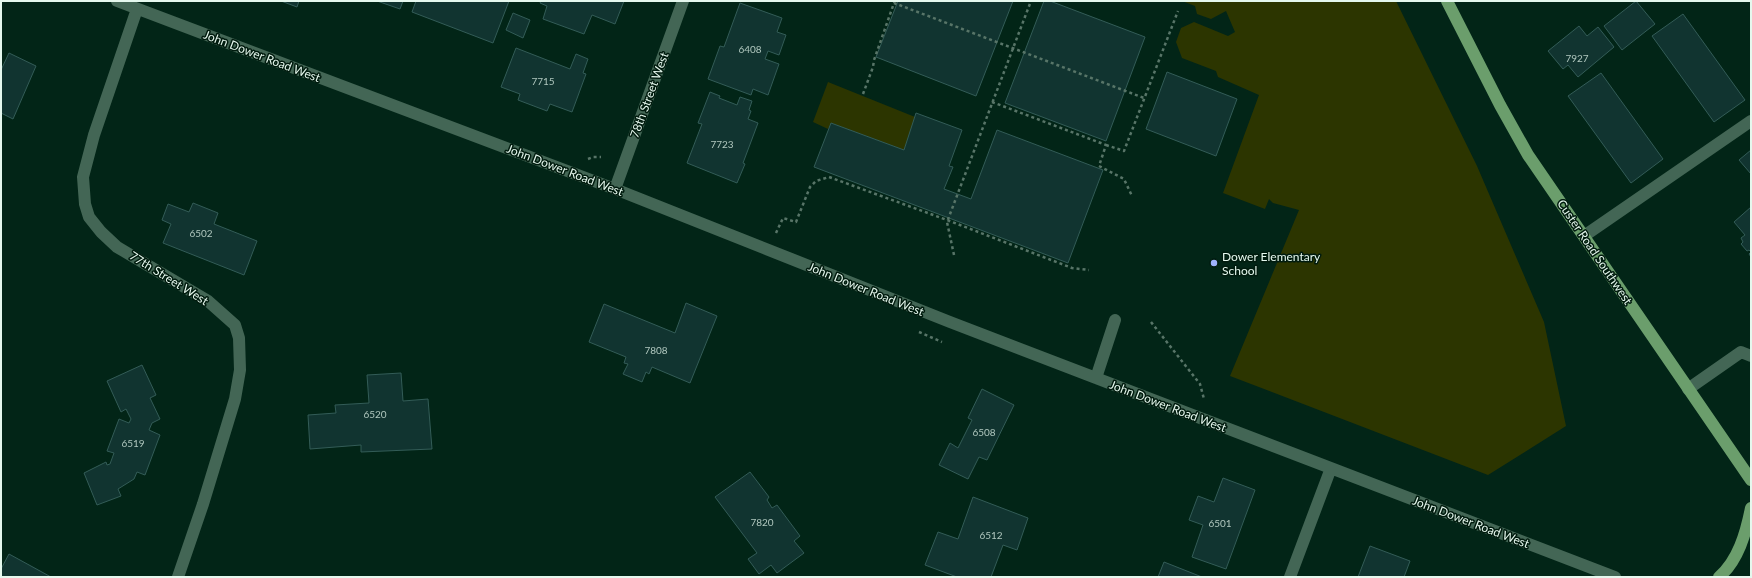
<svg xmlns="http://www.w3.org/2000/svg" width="1752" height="578" font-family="Lato,sans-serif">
  <rect width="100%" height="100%" fill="#022517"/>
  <!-- green -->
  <path fill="#2c3500" d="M1182,1H1396L1477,166L1544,322L1566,426L1488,475L1230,376L1299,210L1273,203L1269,199L1265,209L1223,193L1259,95L1218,77L1216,71L1182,58L1176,42L1181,28L1194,22L1228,36L1235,32L1226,11L1211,19L1197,14L1195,6Z
    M828,82L915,117L904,150L831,123L828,129L813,122Z"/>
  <!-- building -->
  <path fill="#113430" stroke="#335c57" d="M281,1H299L297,7Z
    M377,1H403L400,9Z
    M416,1H509L493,43L412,12Z
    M541,1H624L615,24L592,15L584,34L543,19L547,6L540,3Z
    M898,1H1013L976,96L876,57Z
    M1044,1H1050L1145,37L1106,141L1005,103Z
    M1636,1L1655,24L1622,50L1604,26Z
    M740,3L782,18L777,32L786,35L779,55L768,51L765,59L779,64L768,95L753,89L751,95L708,79L720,46L724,47Z
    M513,13L530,20L523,38L506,30Z
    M1683,14L1745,100L1714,122L1652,36Z
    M1579,26L1587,36L1598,27L1614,47L1578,77L1568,65L1563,69L1548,51Z
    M516,48L570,69L576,54L588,59L583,73L586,74L572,112L550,104L547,111L518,100L520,94L501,87Z
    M9,53L36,66L13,119L1,113V70Z
    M1167,72L1237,99L1216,156L1146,129Z
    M1601,73L1663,159L1631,183L1568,96Z
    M710,92L720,96L719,98L737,105L740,97L752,101L749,110L751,111L748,119L758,123L743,163L745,164L737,183L687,163L702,124L698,123Z
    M916,113L962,130L949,166L953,167L944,189L971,199L997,130L1103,170L1068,263L814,167L831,123L904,150Z
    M1751,150V174L1739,160Z
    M193,203L218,213L214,224L257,241L244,275L163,243L171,224L162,220L168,204L189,212Z
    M1751,207V257L1749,254L1751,252L1749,250L1747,251L1741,244L1743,242L1741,238L1745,235L1734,222Z
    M686,303L717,316L690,383L652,367L649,374L646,372L642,382L623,374L628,364L624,363L626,357L589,342L604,304L675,333Z
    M142,365L156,395L150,398L160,419L152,423L149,430L160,435L145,475L137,472L134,479L118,489L121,496L97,505L84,473L106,462L107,465L110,464L114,453L107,451L119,419L129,423L131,419L126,409L121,412L107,381Z
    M401,373L403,401L428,399L432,449L361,452V445L310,449L308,415L336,413L335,405L369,403L367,375Z
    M982,389L1014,405L987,460L979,457L968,479L939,465L950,443L958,448L972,420L968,418Z
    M750,472L769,497L767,500L772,508L777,505L800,536L794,541L804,553L777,573L771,565L759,574L748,559L757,553L715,497Z
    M1223,478L1255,490L1226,569L1192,557L1203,525L1189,520L1198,496L1214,502Z
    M973,497L1028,518L1017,550L1003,545L991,577H957L925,565L938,532L958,539Z
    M1370,546L1410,561L1404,577H1358Z
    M9,554L51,577H1V569Z
    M1164,562L1202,577H1158Z"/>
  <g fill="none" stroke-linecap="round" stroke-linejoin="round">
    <!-- path -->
    <path stroke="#587568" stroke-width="2.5" stroke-dasharray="3 3" stroke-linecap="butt" d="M863,94L873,67L874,60L894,3L1144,98
      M992,102L1106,145L1099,166L1124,179L1132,196
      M1106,145L1124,151L1178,11
      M588,159L593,157H601
      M776,233L783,218L796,222L810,187L816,181L829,177L947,220L1072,268L1089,270
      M954,255L947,222L1031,1
      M1151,322L1200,384L1204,399
      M919,332L942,342"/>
    <!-- minor -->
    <path stroke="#436655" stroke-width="12" d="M117,1L615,189L950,322L1615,577
      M137,9L94,135L83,177L85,204L89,217L101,232L117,247L208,301L235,325L239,338L240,370L235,399L203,504L178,577
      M615,189L683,1
      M1584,236L1751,121
      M1096,378L1115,320
      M1688,389L1741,352L1751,356
      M1290,577L1331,468"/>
    <!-- major -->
    <path stroke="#6b9e6c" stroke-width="12" d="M1447,1L1500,105L1528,155L1751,480
      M1719,577C1738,561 1746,533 1751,508"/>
  </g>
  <!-- markers -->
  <circle fill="#9fb3fd" stroke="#001b0e" stroke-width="1.5" cx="1214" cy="263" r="4"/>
  <g text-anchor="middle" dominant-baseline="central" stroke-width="3" stroke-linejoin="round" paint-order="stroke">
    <!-- number labels -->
    <g font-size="10" fill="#b0c7be">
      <text x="750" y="49">6408</text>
      <text x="1577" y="58">7927</text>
      <text x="543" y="81">7715</text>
      <text x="722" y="144">7723</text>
      <text x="201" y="233">6502</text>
      <text x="656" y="350">7808</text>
      <text x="375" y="414">6520</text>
      <text x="984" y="432">6508</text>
      <text x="133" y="443">6519</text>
      <text x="762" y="522">7820</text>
      <text x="1220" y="523">6501</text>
      <text x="991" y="535">6512</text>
    </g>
    <!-- street labels -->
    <g font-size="12" fill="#e5f8ee" stroke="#001b0e">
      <text transform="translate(262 56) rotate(21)">John Dower Road West</text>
      <text transform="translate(649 95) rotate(-70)">78th Street West</text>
      <text transform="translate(565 170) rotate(21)">John Dower Road West</text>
      <text transform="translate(1595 252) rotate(56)">Custer Road Southwest</text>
      <text transform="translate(169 278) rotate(32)">77th Street West</text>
      <text transform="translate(866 289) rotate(22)">John Dower Road West</text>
      <text transform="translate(1168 406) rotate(21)">John Dower Road West</text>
      <text transform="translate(1471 522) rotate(21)">John Dower Road West</text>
    </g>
    <!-- poi labels -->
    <g font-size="12" fill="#e5f8ee" stroke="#001b0e" text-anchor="start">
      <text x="1222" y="256">Dower Elementary<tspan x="1222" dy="14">School</tspan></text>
    </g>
  </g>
  <!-- border -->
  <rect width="1752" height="578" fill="none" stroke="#e5f8ee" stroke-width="4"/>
</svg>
